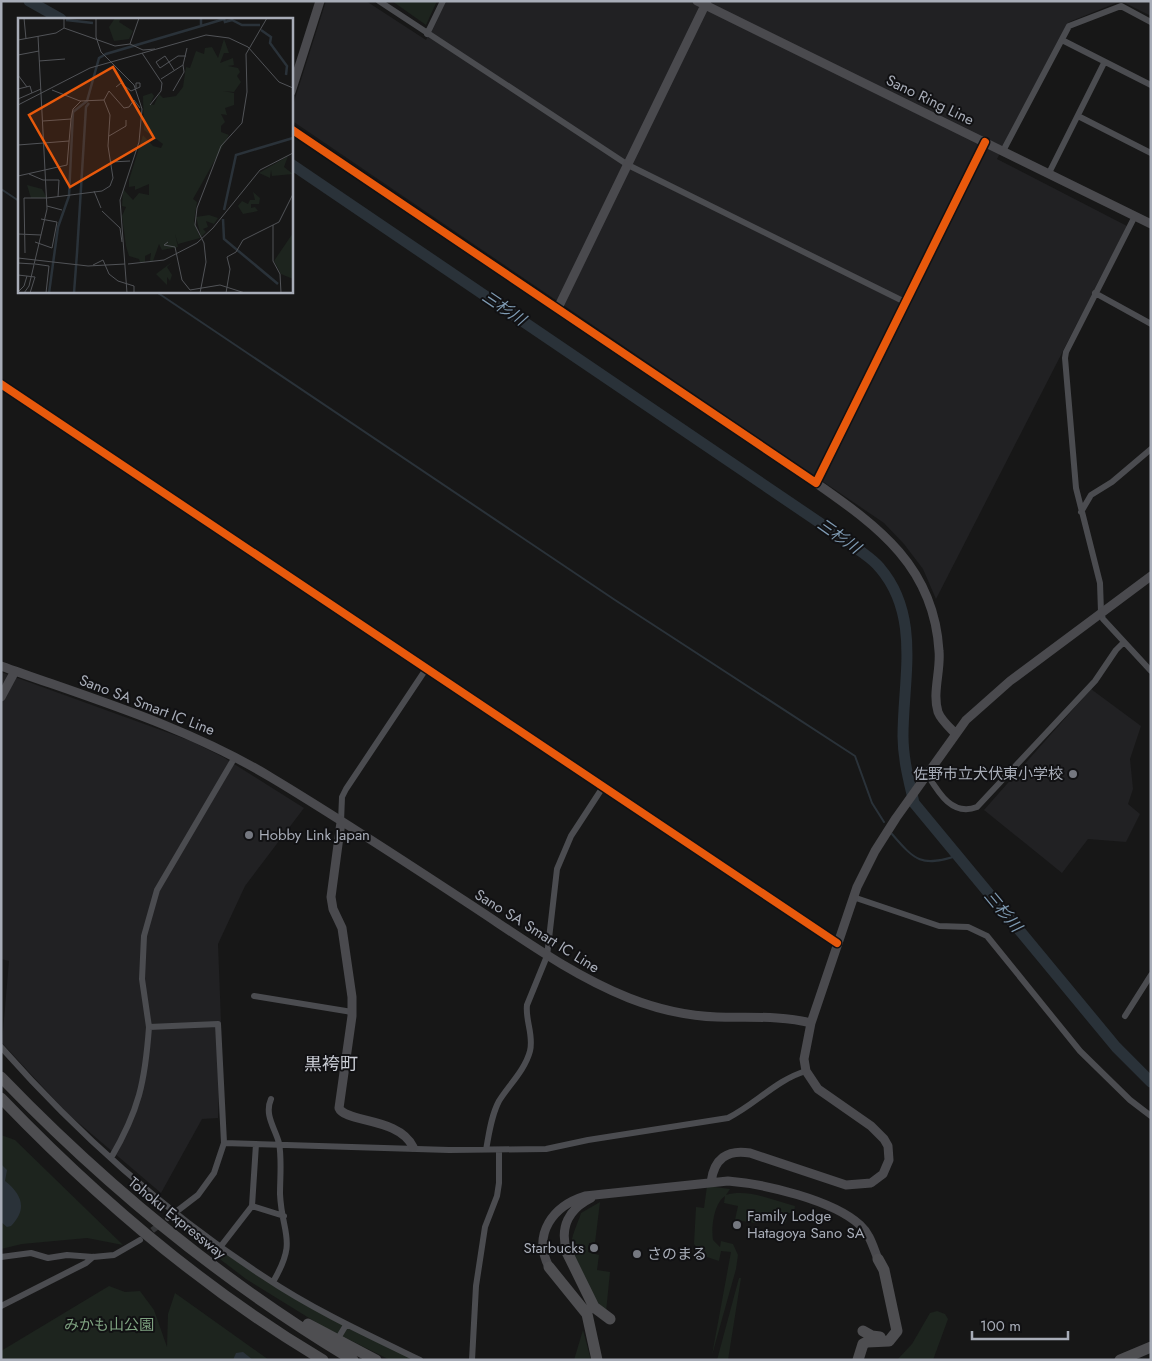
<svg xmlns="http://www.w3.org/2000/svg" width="1152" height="1361" font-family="Jost,'Noto Sans JP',sans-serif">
  <rect width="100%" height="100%" fill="#171717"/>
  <!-- built -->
  <path fill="#212123" d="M326,1H366L426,40L445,1H1151V16L1121,1L1069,22L997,159L1127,226L936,599L923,569L904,544L884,523L291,120V111Z
    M1,672L191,741L223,757L304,808L245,886L218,944L221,1022L218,1118L202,1119L161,1193L67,1113L2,1043L9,961L1,959Z
    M1091,689L1141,726L1130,759L1133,789L1128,804L1140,814L1126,842L1088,839L1062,873L984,810Z"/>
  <!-- green -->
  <path fill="#1d241e" d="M392,1H437L426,25Z
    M1,1135L15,1140L123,1245L87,1238L22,1244L1,1249Z
    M707,1186L730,1189L726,1195C748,1188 774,1201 795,1206L794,1213H788L786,1223L757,1218L756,1223L735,1220L738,1206L724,1203L725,1196C714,1203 711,1228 713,1240L720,1247L721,1241L733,1244L738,1255L736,1269L712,1355L731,1252L721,1251L719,1261L704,1256L694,1244L696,1207L704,1208Z
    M600,1202L595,1243H589L588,1252L599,1255L597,1270L610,1272L606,1312C594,1301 572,1264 571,1247C571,1236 578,1223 581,1213Z
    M180,1216L259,1276L417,1360H390L322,1326L246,1279L170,1221Z
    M739,1278H741L728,1360H717Z
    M109,1286L125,1292L140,1291L154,1310L167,1347L168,1314L175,1293L269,1360H1V1351Z
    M937,1311L945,1314L948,1319L933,1360H897L912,1344L930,1313Z
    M583,1330L591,1360H574Z"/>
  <!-- water -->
  <path fill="#2a3239" d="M1,1164L7,1170L5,1181C23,1195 27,1210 11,1226L7,1227L1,1222Z
    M243,1352L253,1360H233L236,1353Z"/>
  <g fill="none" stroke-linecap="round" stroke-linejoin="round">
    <!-- stream -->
    <path stroke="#2a3239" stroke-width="2" d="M1,189L19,201
      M155,291L615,600L855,756L872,803L884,822
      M892,834C915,861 922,867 956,856"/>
    <!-- river -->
    <path stroke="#2a3239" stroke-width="11" d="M29,1L61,19
      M291,164L854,546C862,553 873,559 880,568C921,616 903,679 903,736C903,759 909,781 914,803L1116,1047L1151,1082"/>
    <!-- street-tunnel -->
    <path stroke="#343537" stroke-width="6" stroke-dasharray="6 3" stroke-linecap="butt" d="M145,1236L163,1222"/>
    <!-- street -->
    <path stroke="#4b4c50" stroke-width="6" d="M379,1L628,165L905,302
      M427,34L443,1
      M1062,40L1151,85
      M1078,116L1151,153
      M1003,151L1069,26L1121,6L1151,22
      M1049,173L1104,63
      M1135,216L1066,352L1065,358L1076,488L1100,583L1101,612L1103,619L1151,671
      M1095,293L1151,324
      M1,384L837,943
      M1081,512L1091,495L1112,482L1151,449
      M927,774C938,792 952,817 977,807L1095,681L1116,650L1124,642
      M341,822L342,797L346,789L426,669
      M853,897L939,926L968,927L987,936L1080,1051L1130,1100L1151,1116
      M254,996L352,1012
      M1125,1016L1151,975
      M149,1027L142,979L144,936L157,890L235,757
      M1,1047C78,1134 165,1212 263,1276C312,1309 366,1334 420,1360
      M271,1099C264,1115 275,1128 279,1143C282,1159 280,1178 280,1194C282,1236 298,1239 273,1282
      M224,1143L449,1150L546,1149L588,1140L728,1118C756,1104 776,1080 806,1071
      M486,1150C489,1134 491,1116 499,1101C509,1085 525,1070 530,1051C534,1035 525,1020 527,1005L547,956L557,869L571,836L603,787
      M111,1158C139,1110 145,1082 149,1027L218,1024L224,1143L214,1173L198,1195L168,1218
      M252,1206L284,1216
      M221,1246L252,1206L256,1144
      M1,1257L31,1253L48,1258L67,1255L93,1257L114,1255L140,1240
      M1,1306L86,1263L93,1257
      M340,1335L346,1325
      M472,1360L476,1286L485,1227L497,1196L499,1183V1150"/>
    <!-- secondary -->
    <path stroke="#4a4a4e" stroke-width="9" d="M697,1L1151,224
      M291,92L320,1
      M291,129L816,483L985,142
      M558,308L707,1
      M816,483C879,527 934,567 939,651C941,670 932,693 938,712C941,720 949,727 955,733
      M1,666C93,699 188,727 272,778C342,820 410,865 477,909C527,942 574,976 629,998C657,1009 687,1016 717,1017C748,1018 781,1015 811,1023
      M1,697L15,671
      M341,822L331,897L333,909L342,928L352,997V1016L339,1108C345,1123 399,1117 413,1147
      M711,1182C714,1159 727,1149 750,1153L846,1185L871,1183L883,1174L889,1160L888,1146L884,1139L871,1126L818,1089L806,1071L804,1059L811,1023L857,887L875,851L896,818L966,720L1010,681L1151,576
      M567,1252C559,1227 569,1209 591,1198
      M549,1267C532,1234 553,1206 585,1196L728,1181C765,1184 833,1200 860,1225C870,1234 873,1247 878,1259"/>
    <!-- highway -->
    <path stroke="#4e4e51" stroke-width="11" d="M1,1077C106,1186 223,1282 353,1360
      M1,1098C96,1197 205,1290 323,1360
      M567,1252L594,1307L610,1319
      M549,1267L587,1314L597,1360
      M308,1324L376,1360
      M863,1331L872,1336L880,1337
      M858,1360L863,1344L867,1342L889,1341L897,1331L884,1270L878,1259
      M1120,1360L1151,1347"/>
    <!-- cycleway casing -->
    <g stroke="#111113" stroke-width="11">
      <path id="cycleway" d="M291,129L816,483L985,142
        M1,384L837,943"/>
    </g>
    <!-- cycleway -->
    <use href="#cycleway" stroke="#e8590c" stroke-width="8"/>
  </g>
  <!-- markers -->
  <g fill="#757880" stroke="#111113" stroke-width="2">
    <circle cx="1073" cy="774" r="5"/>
    <circle cx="249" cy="835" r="5"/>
    <circle cx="737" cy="1225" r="5"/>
    <circle cx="594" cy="1248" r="5"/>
    <circle cx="637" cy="1254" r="5"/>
  </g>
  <g text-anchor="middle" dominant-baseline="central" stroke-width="4" stroke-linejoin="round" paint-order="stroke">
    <!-- street labels -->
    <g font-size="15" fill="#a8adb8" stroke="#111113">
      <text transform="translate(930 100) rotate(26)">Sano Ring Line</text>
      <text transform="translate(147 705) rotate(21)">Sano SA Smart IC Line</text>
      <text transform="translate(537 931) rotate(32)">Sano SA Smart IC Line</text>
      <text transform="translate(177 1218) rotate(39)">Tohoku Expressway</text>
    </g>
    <!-- poi labels -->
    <g font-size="15" fill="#a8adb8" stroke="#111113" text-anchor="start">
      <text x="1063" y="774" text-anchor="end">佐野市立犬伏東小学校</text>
      <text x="259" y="835">Hobby Link Japan</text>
      <text x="747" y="1216">Family Lodge<tspan x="747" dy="17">Hatagoya Sano SA</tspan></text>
      <text x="584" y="1248" text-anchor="end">Starbucks</text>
      <text x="647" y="1254">さのまる</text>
    </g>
    <!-- park labels -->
    <g font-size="15" fill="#7fa381" stroke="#111113">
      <text x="109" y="1325">みかも山公園</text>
    </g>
    <!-- water labels -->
    <g font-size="16" font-style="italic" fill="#7f9bb3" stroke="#111113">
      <text transform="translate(504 308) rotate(34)">三杉川</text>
      <text transform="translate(839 536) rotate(35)">三杉川</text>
      <text transform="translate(1003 911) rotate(50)">三杉川</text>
    </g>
    <!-- quarter labels -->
    <g font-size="18" fill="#c9ccd4" stroke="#111113">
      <text x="331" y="1064">黒袴町</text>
    </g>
  </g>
  <!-- overview -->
  <g transform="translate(18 18)">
    <rect width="275" height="275" fill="#171717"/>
    <path d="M97,0H103L101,4L115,13L111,21L96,23L91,9ZM206,21L211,35H206L202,45L215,40L216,47L210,48L220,50L222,54L219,58L223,64L216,74L205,73L216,75V87L207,90L209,97L203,96L207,104L203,108V114L211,117L175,181L179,184L176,203L182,220L160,226L157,216L160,229L144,232L141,226L135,243H132L133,235L127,238V244H122L121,241L111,238L108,228L104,198L108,189L104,188L105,171L115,182L121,175L131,177V166L117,172V168L111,169V162L125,117L135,128L143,130L145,126L126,112L125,78L134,75L136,78L132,86L136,87L141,76L145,80L158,78L165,69L168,49L172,50L178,33L186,36L187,30L194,29L200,40ZM270,138L266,149L275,156L254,158L253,152L252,160L241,155ZM9,167L24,171L29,180H13ZM235,174L242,180L241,186H233V190L237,189L240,193L225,196L220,188L224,183L230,186L232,182H237ZM191,197L200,200L196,206L188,203L190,209L185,211L188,214L183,219L178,199ZM275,215V261L263,256L256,243ZM154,244L149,249L154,257L152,263L149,259V267L138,256Z" fill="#1d241e"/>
    <path fill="none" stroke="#2a3239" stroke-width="2.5" d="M48,2L75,5M183,8L206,1L207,4L214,2L224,7H242M243,12L253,19L252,25L269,48L268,57M206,192L218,137L275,120M205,201L206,221L260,266M59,235L68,89L71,85M31,275L40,209L51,178L55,94L69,83L81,40L88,36L183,8V0M56,275L59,235"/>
    <path fill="none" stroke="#515357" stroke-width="1" d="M6,0L8,21M78,0V19L83,34L116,67L124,91L121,124L102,182L109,275M251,0H272M46,10L97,28L112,26L125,32L137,31M0,22L38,15L46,10V0M112,26L121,0M124,35L144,65L143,73L132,87M0,37L21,33M21,43L47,41M156,52L151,44L147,38L138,44L142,50L160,38H168M0,57L9,69M143,61L165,47L169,30M98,69L103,65L113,73L122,69V65H118V70M0,71L12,68L14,75M34,72L62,83L86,82M155,73L166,54L165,47M0,81L23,71M0,87L72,50L188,17L211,20L230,29L261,64L275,70M111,89L116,82L122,90M53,101L55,91L63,83M91,118L108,108V102M0,127L51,123M93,144L112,143M11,156L25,162H41L40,179M0,158L49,147L53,101L25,103M76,173L83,190M29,180L84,173L92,168L95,160L90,128L92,97L86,82L91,73L106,90L111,89M29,188L44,192M84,193L102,210L104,224M255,207V243L262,256L263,275M0,216L23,217L29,191L20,18M17,224L34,230L39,204L23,201M150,224L146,227L157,229L164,262L172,272L202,267L227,275M7,235L6,180H29M0,240L70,248L107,246M0,245L16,246M17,246L31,248L28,275M110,246L146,242L179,225L195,210L242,152L275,135M75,247L85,242L91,256L100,263L116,268V275M0,257L17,259L12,275M0,274L6,268L9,258M6,275L11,268L23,217M182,275L188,244L186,225L177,207L179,190L203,128L224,105L229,74L228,36L249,0M208,275L212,251L209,239L218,234L225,222L261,204L275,176"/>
    <path fill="#e8590c" fill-opacity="0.15" stroke="#e8590c" stroke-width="2.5" d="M95,49L136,120L52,169L11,97Z"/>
    <rect width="275" height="275" fill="none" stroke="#a8adb8" stroke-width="2.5"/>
  </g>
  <!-- border -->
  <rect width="1152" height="1361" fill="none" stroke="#a8adb8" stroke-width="5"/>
  <!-- scale -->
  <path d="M972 1331v8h96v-8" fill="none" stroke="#a8adb8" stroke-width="2.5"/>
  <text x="980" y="1331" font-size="15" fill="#a8adb8" stroke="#111113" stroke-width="4" paint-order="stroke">100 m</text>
</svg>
